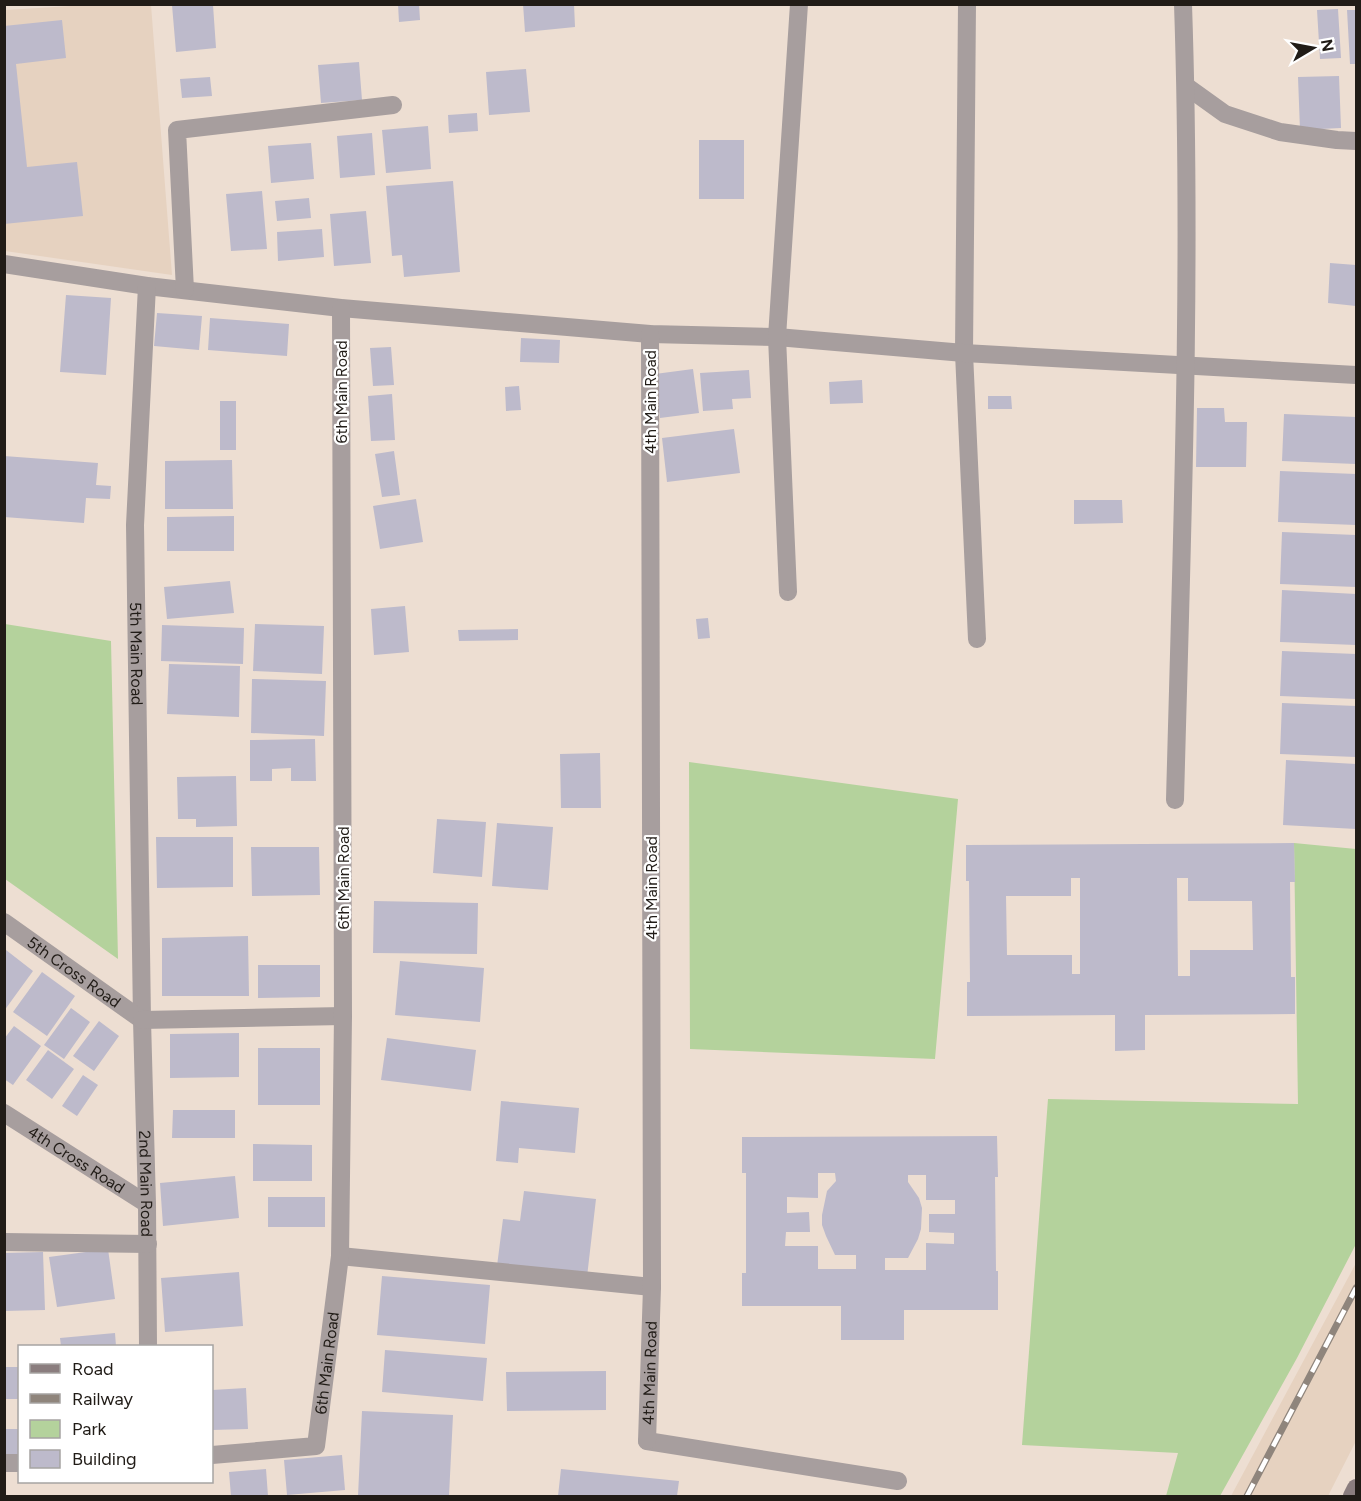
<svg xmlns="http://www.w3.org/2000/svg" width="1361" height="1501" font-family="Figtree,sans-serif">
  <rect width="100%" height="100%" fill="#edded2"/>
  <!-- built -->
  <path fill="#e6d2c0" d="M87,5H151L172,275L5,251V10Z
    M1356,1263V1441L1328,1496H1231Z"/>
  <!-- green -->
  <path fill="#b4d29c" d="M5,624L111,641L118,959L5,879Z
    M689,762L958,799L935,1059L690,1049Z
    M1294,843L1356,849V1244L1297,1358L1220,1496H1166L1178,1453L1022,1445L1048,1099L1298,1104Z"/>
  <!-- building -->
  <path fill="#bdbacb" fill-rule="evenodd" d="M398,4H419L420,20L399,22Z
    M523,4H574L575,27L525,32Z
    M172,5H213L216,48L176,52Z
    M1338,9L1341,58L1320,59L1317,10Z
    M1347,10H1356V64H1350Z
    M62,20L66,58L16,64L27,167L77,162L83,216L4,224V26Z
    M359,62L362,100L321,103L318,65Z
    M526,69L530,112L489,115L486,72Z
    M1339,76L1341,128L1300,130L1298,77Z
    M210,77L212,96L182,98L180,79Z
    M477,113L478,131L449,133L448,115Z
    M428,126L431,169L386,173L382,130Z
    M372,133L375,175L340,178L337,136Z
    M699,140H744V199H699Z
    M311,143L314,179L271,183L268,146Z
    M453,181L460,272L404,277L402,255L392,256L386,186Z
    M262,191L267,249L231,251L226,194Z
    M309,198L311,218L277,221L275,201Z
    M366,211L371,263L334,266L330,214Z
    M322,229L324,257L278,261L277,232Z
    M1330,263L1356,265V306L1328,303Z
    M66,295L111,298L106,375L60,372Z
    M157,313L202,316L199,350L154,346Z
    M210,318L289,324L287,356L208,350Z
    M521,338L560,340L559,363L520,362Z
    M391,347L394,385L373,386L370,348Z
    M693,369L699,413L660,418L655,374Z
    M749,370L751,398L732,399L733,409L703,411L700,373Z
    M862,380L863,403L830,404L829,382Z
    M519,386L521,410L506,411L505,387Z
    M392,394L395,440L371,441L368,396Z
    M988,396H1011L1012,409H988Z
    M220,401H236V450H220Z
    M1197,408H1224L1225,422H1247L1246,467H1196Z
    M1284,414L1356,417V464L1282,461Z
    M734,429L740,473L667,482L662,438Z
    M394,451L400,495L382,497L375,454Z
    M4,456L98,463L96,485L111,486L110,499L86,498L84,523L4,517Z
    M232,460L233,509H165V461Z
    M1280,471L1356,474V525L1278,522Z
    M416,499L423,542L380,549L373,506Z
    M1074,500H1122L1123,523L1074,524Z
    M234,516V551H167V517Z
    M1282,532L1356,535V587L1280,584Z
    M230,581L234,613L167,619L164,587Z
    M1282,590L1356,594V645L1280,642Z
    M405,606L409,652L374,655L371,609Z
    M708,618L710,638L698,639L696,619Z
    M255,624L324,626L322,674L253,671Z
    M162,625L244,628L243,664L161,661Z
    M518,629V640L459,641L458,630Z
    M1282,651L1356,654V699L1280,696Z
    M169,664L240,666L239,717L167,714Z
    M252,679L326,681L324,736L251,733Z
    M1282,703L1356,706V757L1280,754Z
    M315,739L316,781H291V768L272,769V781H250V740Z
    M600,753L601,808H561L560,754Z
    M1286,760L1356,764V829L1283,825Z
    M236,776L237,826L196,827V819H178L177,777Z
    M437,819L486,822L482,877L433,873Z
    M497,823L553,827L548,890L492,886Z
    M156,837H233V887L157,888Z
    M1294,843L1295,882H1290L1291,977H1295V1014L1145,1015V1050L1115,1051V1015L967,1016V982H970L969,881H966V845ZM1071,878H1080V974H1072V955H1007L1006,896H1071ZM1177,878H1188V901H1252L1253,950H1190V976H1178Z
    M251,847H319L320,895L252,896Z
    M374,901L478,903L477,954L373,953Z
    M248,936L249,996H162V938Z
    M6,950L33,971L4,1011V952Z
    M400,961L484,968L480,1022L395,1015Z
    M258,965H320V997L258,998Z
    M42,972L75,996L47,1036L13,1012Z
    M71,1008L90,1022L64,1059L44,1045Z
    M99,1021L119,1036L94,1071L73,1056Z
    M14,1026L41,1046L13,1085L4,1079V1039Z
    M239,1033V1077L170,1078V1034Z
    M387,1038L476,1050L471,1091L381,1080Z
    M258,1048H320V1105H258Z
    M48,1050L74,1069L52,1099L26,1080Z
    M83,1075L98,1085L77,1116L62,1106Z
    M501,1101L579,1108L575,1153L519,1148L518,1163L496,1161Z
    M173,1110H235V1138H172Z
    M997,1136L998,1177H995L996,1271H998V1310H904V1340H841V1306H742V1273H746V1173H742V1137ZM818,1173H835L836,1181L827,1191L822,1215V1225L826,1236L835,1255H856V1269H818V1246H785L786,1232H810L809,1212L787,1213V1197L818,1198ZM908,1175H926V1200H955V1214H929V1232L954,1233V1244L926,1243V1270H885V1258H908L918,1239L921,1229L922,1208L919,1198L908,1182Z
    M253,1144L312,1145V1181H253Z
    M235,1176L239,1218L163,1226L160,1183Z
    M524,1191L596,1199L587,1277L497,1266L503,1219L520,1221Z
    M268,1197H325V1227H268Z
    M108,1249L115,1299L57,1307L49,1257Z
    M43,1252L45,1310L4,1311V1253Z
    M239,1272L243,1326L165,1332L161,1278Z
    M382,1276L490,1285L485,1344L377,1335Z
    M115,1333L116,1346H61L60,1338Z
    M385,1350L487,1358L483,1401L382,1392Z
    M4,1367H20V1399H4Z
    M606,1371V1410L507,1411L506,1372Z
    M246,1388L248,1429L212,1430V1390Z
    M362,1411L453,1415L449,1496H358Z
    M6,1429H20V1455H6Z
    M342,1455L345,1490L287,1495L284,1460Z
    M266,1469L268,1496H231L229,1472Z
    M561,1469L679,1481L677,1496H558Z"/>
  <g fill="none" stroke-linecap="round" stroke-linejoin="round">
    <!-- lane -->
    <path stroke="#a79e9e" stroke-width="18" d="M1186,86L1225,114L1280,132L1337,140L1356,141
      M647,1441L898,1481"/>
    <!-- street -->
    <g stroke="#a79e9e" stroke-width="18">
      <path d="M967,4L964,353L977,639"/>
      <path d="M4,264L147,286L341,308L650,334L777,337L964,353L1356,375"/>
      <path id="s1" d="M147,286L135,525L142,1020L147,1204L148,1346"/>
      <path d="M185,290L177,130L393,105"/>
      <path d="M788,592L777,337L799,4"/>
      <path d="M1175,800C1182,535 1192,270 1183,4"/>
      <path id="s2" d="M4,922L142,1020"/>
      <path d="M142,1020L343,1016"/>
      <path id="s3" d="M4,1113L147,1204"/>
      <path d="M4,1242L148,1244"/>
      <path d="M340,1256L652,1287"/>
      <path id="s4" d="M647,1441L652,1287L650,334"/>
      <path id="s5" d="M212,1455L316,1446L340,1256L343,1016L341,308"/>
      <path d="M4,1463H20"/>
    </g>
    <!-- secondary -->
    <path stroke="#8a7d7e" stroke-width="18" d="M1352,1496L1356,1488"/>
    <!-- rail casing -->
    <g stroke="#8f857c" stroke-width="7">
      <path id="rail" d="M1247,1496L1356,1288"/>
    </g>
    <!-- rail -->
    <use href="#rail" stroke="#fff" stroke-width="4.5" stroke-dasharray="14" stroke-linecap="butt"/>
  </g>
  <g text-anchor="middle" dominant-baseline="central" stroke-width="4.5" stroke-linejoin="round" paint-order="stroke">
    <!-- street labels -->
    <g font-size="16" fill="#211c17" stroke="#fff">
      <text transform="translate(341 392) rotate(-90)">6th Main Road</text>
      <text transform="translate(650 402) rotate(-90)">4th Main Road</text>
      <text stroke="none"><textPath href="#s1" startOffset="368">5th Main Road</textPath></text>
      <text transform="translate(343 878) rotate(-90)">6th Main Road</text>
      <text transform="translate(651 888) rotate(-90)">4th Main Road</text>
      <text stroke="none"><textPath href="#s2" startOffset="86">5th Cross Road</textPath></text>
      <text stroke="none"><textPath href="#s3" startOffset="86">4th Cross Road</textPath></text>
      <text stroke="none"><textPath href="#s1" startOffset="898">2nd Main Road</textPath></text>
      <text stroke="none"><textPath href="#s5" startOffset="188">6th Main Road</textPath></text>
      <text stroke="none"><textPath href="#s4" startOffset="68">4th Main Road</textPath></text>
    </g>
  </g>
  <!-- border -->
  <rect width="1361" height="1501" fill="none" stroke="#211c17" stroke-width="12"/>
  <!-- legend -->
  <rect x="18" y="1345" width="195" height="138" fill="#ffffff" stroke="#a6a4a2" stroke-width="1.5"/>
  <rect x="30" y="1364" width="30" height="9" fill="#8a7d7e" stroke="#a6a4a2" stroke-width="1.5"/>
  <text x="72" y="1375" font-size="18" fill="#211c17">Road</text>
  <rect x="30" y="1394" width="30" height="9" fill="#8f857c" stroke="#a6a4a2" stroke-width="1.5"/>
  <text x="72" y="1405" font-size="18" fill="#211c17">Railway</text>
  <rect x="30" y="1420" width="30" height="18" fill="#b4d29c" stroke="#a6a4a2" stroke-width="1.5"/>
  <text x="72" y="1435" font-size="18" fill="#211c17">Park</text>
  <rect x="30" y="1450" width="30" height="18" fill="#bdbacb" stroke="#a6a4a2" stroke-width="1.5"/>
  <text x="72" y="1465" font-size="18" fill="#211c17">Building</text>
  <!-- north arrow -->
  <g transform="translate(1313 48) rotate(80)" stroke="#ffffff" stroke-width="4.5" paint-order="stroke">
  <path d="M0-4.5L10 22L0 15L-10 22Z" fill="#211c17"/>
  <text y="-9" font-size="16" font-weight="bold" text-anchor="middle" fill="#211c17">N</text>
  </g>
</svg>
